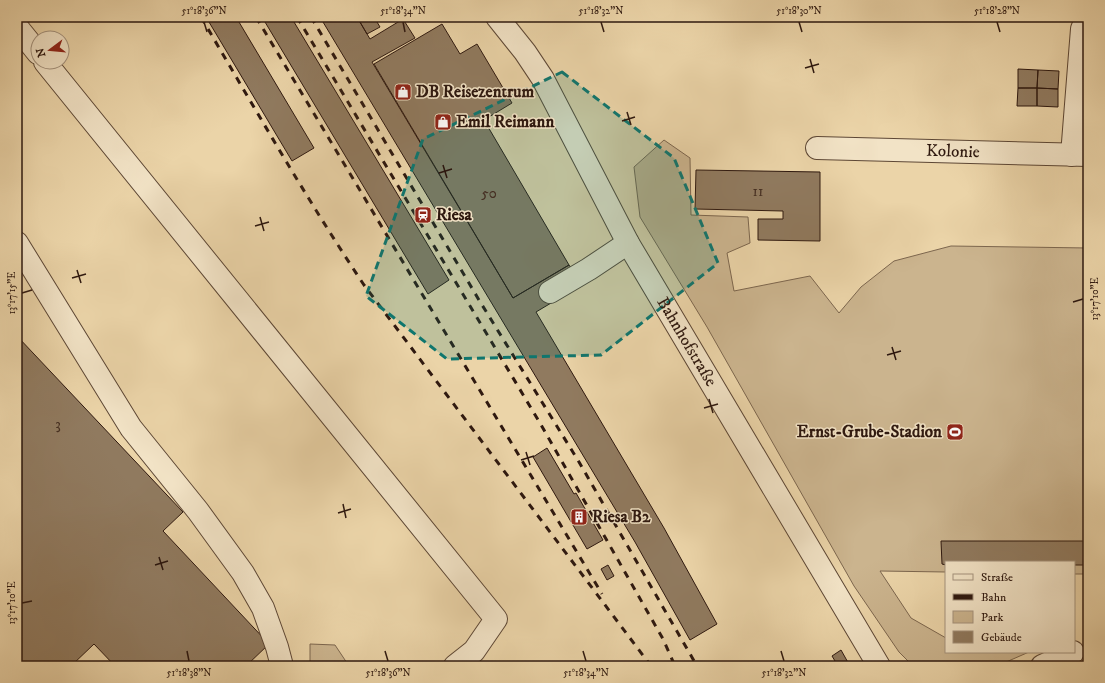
<svg xmlns="http://www.w3.org/2000/svg" width="1105" height="683" font-family="'IM FELL DW Pica',serif">
  <rect width="100%" height="100%" fill="#ebd4a8"/>
  <filter id="stains"><feTurbulence type="fractalNoise" baseFrequency=".005" numOctaves="4"/><feColorMatrix values="0 0 0 0 .2 0 0 0 0 .09 0 0 0 0 .02 0 0 0 .5 -.17"/></filter>
  <radialGradient id="worn" r=".72"><stop offset=".6" stop-color="#630" stop-opacity="0"/><stop offset="1" stop-color="#630" stop-opacity=".3"/></radialGradient>
  <!-- green -->
  <path fill="#cbb48e" stroke="#7c664e" d="M664,140L690,158L691,215L748,217L750,243L727,253L734,291L810,276L839,313L861,287L894,261L951,246L1088,248V574H1074V562H946V572L880,571L911,618L946,638V652H1029L997,666H913L899,652L854,586L707,327L640,217L634,167Z
    M310,644L335,645L349,666H310Z"/>
  <!-- building -->
  <path fill="#907a5f" stroke="#2e180f" d="M206,17H236L314,148L292,161Z
    M262,17H291L449,280L428,294Z
    M320,17H357L370,39L403,19L415,38L372,62L513,298L569,265L583,284L536,312L664,528L717,624L690,640L635,542Z
    M357,17H374L380,27L367,34Z
    M442,24L460,54L477,44L512,103L484,120L569,265L513,298L374,64Z
    M1018,69L1038,70L1037,88H1018Z
    M1038,70L1059,71L1058,89L1037,88Z
    M1018,88H1037V106H1017Z
    M1037,88L1058,89V107L1037,106Z
    M696,170L820,172V241L758,240V219H783V211L695,209Z
    M17,336L183,512L163,531L269,644L246,666H115L94,644L71,666H17Z
    M547,448L574,494L576,493L603,540L587,549L533,457Z
    M941,541H1088V565H1074V562H946V565L942,564Z
    M608,565L614,576L607,580L601,569Z
    M841,650L850,666H838L832,656Z"/>
  <g fill="none" stroke-linecap="round" stroke-linejoin="round">
    <!-- minor casing -->
    <g stroke="#5d4735" stroke-width="24">
      <g id="minor">
        <path id="s1" d="M497,17L525,52L543,79L628,243L879,666"/>
        <path d="M17,27L38,53"/>
        <path d="M45,62L496,619L474,651L455,666"/>
        <path id="s2" d="M817,148L1088,155"/>
        <path d="M1072,155L1082,29L1086,19L1088,18"/>
        <path d="M17,243L131,428L198,511L243,573L263,608L277,647L282,666"/>
        <path d="M550,292L589,269L628,243"/>
        <path d="M1042,666L1073,652"/>
      </g>
    </g>
    <!-- minor -->
    <use href="#minor" stroke="#f2e3c6" stroke-width="22"/>
    <!-- rail -->
    <path stroke="#2e180f" stroke-width="3" stroke-dasharray="7 7" stroke-linecap="butt" d="M201,17C254,107 306,198 364,285L651,666
      M256,17L602,594
      M297,17L540,423L663,639L675,666
      M311,17L479,300L579,462L697,666"/>
  </g>
  <!-- marked area -->
  <path fill="#0f766e" fill-opacity="0.2" stroke="#0f766e" stroke-width="3" stroke-dasharray="8 5" stroke-linejoin="round" d="M562,72L674,158L718,263L601,355L447,359L366,296L423,139Z"/>
  <!-- ticks -->
  <path fill="none" stroke="#2e180f" stroke-width="1.5" d="M204,22L207,32M403,22L405,32M601,22L604,32M799,22L802,32M997,22L1000,32M810,59L814,73M805,68L819,64M627,112L631,125M622,121L635,117M443,165L447,178M439,173L452,169M260,217L264,231M255,226L269,222M77,270L81,283M72,278L86,274M22,293L32,290M1073,302L1083,299M892,347L896,360M887,355L901,351M709,399L713,413M704,408L718,404M526,452L530,465M521,460L534,456M343,504L346,518M338,513L351,509M159,557L163,570M155,565L168,561M22,603L32,601M187,651L189,661M385,651L388,661M583,651L586,661M781,651L784,661"/>
  <!-- icons -->
  <defs>
    <g id="shop-square" transform="scale(0.9)"><rect x="-9" y="-9" width="18" height="18" rx="4" fill="#8f2418" stroke="#f2e3c6"/><path d="M-5-2.5h2.3a2.7 3.5 0 0 1 5.4 0H5L5.5 6h-11ZM-1.5-2.5h3a1.5 2.3 0 0 0-3 0Z" fill="#fff"/></g>
    <g id="station-square" transform="scale(0.9)"><rect x="-9" y="-9" width="18" height="18" rx="4" fill="#8f2418" stroke="#f2e3c6"/><path d="M-3-6H3Q5-6 5-4V2Q5 4 3 4L4.5 6H3L1.5 4h-3L-3 6H-4.5L-3 4Q-5 4-5 2V-4Q-5-6-3-6ZM-3.5-4v3h7v-3ZM-3.5 1v1.5H-2V1ZM2 1v1.5H3.5V1Z" fill="#fff"/></g>
    <g id="stadium-square" transform="scale(0.9)"><rect x="-9" y="-9" width="18" height="18" rx="4" fill="#8f2418" stroke="#f2e3c6"/><path d="M0-5a6.5 5 0 1 0 0 10a6.5 5 0 1 0 0-10ZM-3.5-1.8h7v3.6h-7Z" fill="#fff"/></g>
    <g id="building-square" transform="scale(0.9)"><rect x="-9" y="-9" width="18" height="18" rx="4" fill="#8f2418" stroke="#f2e3c6"/><path d="M-4-6H4V6H1V3H-1V6H-4ZM-2.5-4.3h1.7v1.8h-1.7ZM.8-4.3h1.7v1.8H.8ZM-2.5-1h1.7V.8h-1.7ZM.8-1h1.7V.8H.8Z" fill="#fff"/></g>
  </defs>
  <g fill-rule="evenodd">
    <use href="#shop-square" x="403" y="92"/>
    <use href="#shop-square" x="443" y="122"/>
    <use href="#station-square" x="423" y="215"/>
    <use href="#stadium-square" x="955" y="432"/>
    <use href="#building-square" x="579" y="517"/>
  </g>
  <g text-anchor="middle" dominant-baseline="central" stroke-width="3" stroke-linejoin="round" paint-order="stroke">
    <!-- number labels -->
    <g font-size="15" fill="#463023">
      <text x="758" y="191">11</text>
      <text x="489" y="193">50</text>
      <text x="58" y="424">3</text>
    </g>
    <!-- poi labels -->
    <g font-size="17" font-weight="bold" fill="#2e180f" stroke="#f2e3c6" text-anchor="start">
      <text x="416" y="92">DB Reisezentrum</text>
      <text x="456" y="122">Emil Reimann</text>
      <text x="436" y="215">Riesa</text>
      <text x="942" y="432" text-anchor="end">Ernst-Grube-Stadion</text>
      <text x="592" y="517">Riesa B2</text>
    </g>
    <!-- street labels -->
    <g font-size="17" fill="#2e180f" stroke="#f2e3c6">
      <text stroke="none"><textPath href="#s2" startOffset="136">Kolonie</textPath></text>
      <text stroke="none"><textPath href="#s1" startOffset="377">Bahnhofstraße</textPath></text>
    </g>
  </g>
  <!-- margin -->
  <rect width="1105" height="683" fill="none" stroke="#ebd4a8" stroke-width="44"/>
  <!-- legend -->
  <rect x="945" y="561" width="130" height="92" fill="#f2e3c6" stroke="#a4927d"/>
  <rect x="953" y="574" width="20" height="6" fill="#f2e3c6" stroke="#a4927d"/>
  <text x="981" y="581" font-size="12" fill="#2e180f">Straße</text>
  <rect x="953" y="594" width="20" height="6" fill="#2e180f" stroke="#a4927d"/>
  <text x="981" y="601" font-size="12" fill="#2e180f">Bahn</text>
  <rect x="953" y="611" width="20" height="12" fill="#cbb48e" stroke="#a4927d"/>
  <text x="981" y="621" font-size="12" fill="#2e180f">Park</text>
  <rect x="953" y="631" width="20" height="12" fill="#907a5f" stroke="#a4927d"/>
  <text x="981" y="641" font-size="12" fill="#2e180f">Gebäude</text>
  <!-- north arrow -->
  <g transform="translate(50 50) rotate(254)"><circle r="19" fill="#f2e3c6" stroke="#a4927d"/>
  <path d="M0-3L7 15L0 10L-7 15Z" fill="#8f2418"/>
  <text y="-6" font-size="11" font-weight="bold" text-anchor="middle" fill="#2e180f">N</text>
  </g>
  <rect x="22" y="22" width="1061" height="639" fill="none" stroke="#2e180f" stroke-width="1.5"/>
  <g font-size="10" text-anchor="middle" fill="#2e180f">
    <text x="204" y="14">51°18'36"N</text>
    <text x="403" y="14">51°18'34"N</text>
    <text x="601" y="14">51°18'32"N</text>
    <text x="799" y="14">51°18'30"N</text>
    <text x="997" y="14">51°18'28"N</text>
    <text transform="translate(11 293) rotate(-90)" y="4">13°17'15"E</text>
    <text transform="translate(1094 299) rotate(-90)" y="4">13°17'10"E</text>
    <text transform="translate(11 603) rotate(-90)" y="4">13°17'10"E</text>
    <text x="189" y="676">51°18'38"N</text>
    <text x="388" y="676">51°18'36"N</text>
    <text x="586" y="676">51°18'34"N</text>
    <text x="784" y="676">51°18'32"N</text>
  </g>
  <rect width="100%" height="100%" filter="url(#stains)"/>
  <rect width="100%" height="100%" fill="url(#worn)"/>
</svg>
